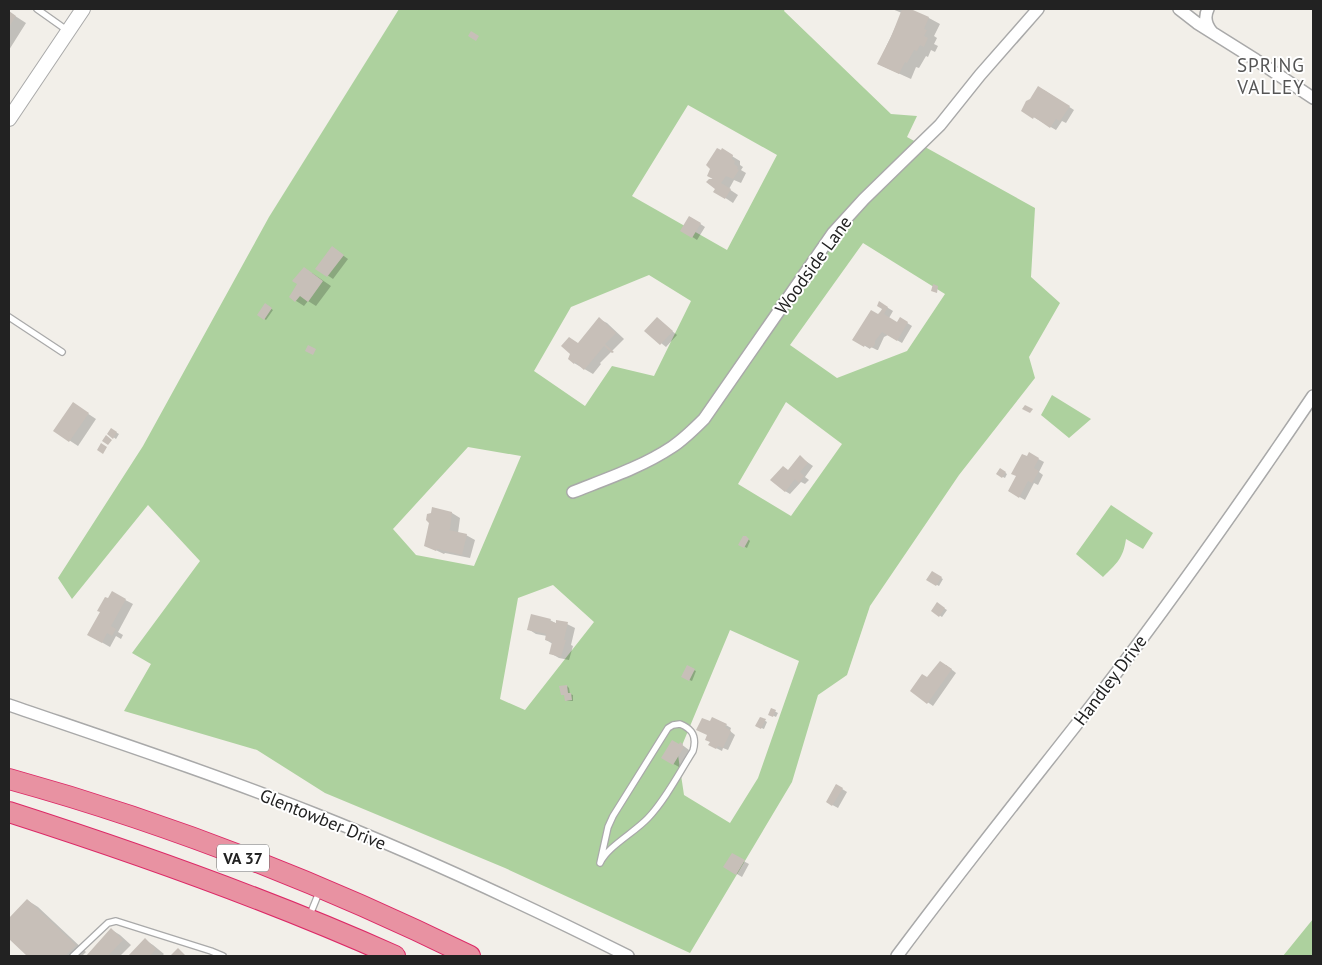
<svg xmlns="http://www.w3.org/2000/svg" width="1322" height="965" font-family="'PT Sans',sans-serif">
  <rect width="100%" height="100%" fill="#f2efe9"/>
  <!-- forest -->
  <path fill="#add19e" fill-rule="evenodd" d="M399,9H785L784,11L891,114L917,116L907,137L1035,208L1031,277L1060,303L1029,357L1035,378L959,475L870,606L847,675L818,695L792,782L690,953L505,868L325,793L257,750L124,711L151,664L132,653L200,561L148,505L72,599L58,578L143,446L269,217ZM688,105L777,155L727,250L632,196ZM863,243L945,294L907,351L837,378L790,345ZM649,275L691,301L654,376L612,366L585,406L534,371L571,307ZM786,402L842,444L791,516L738,484ZM468,447L521,456L474,566L416,555L393,529ZM553,585L594,622L525,710L500,699L518,598ZM730,630L799,661L758,778L730,823L684,795L678,755Z
    M1052,395L1091,419L1069,438L1041,415Z
    M1111,505L1153,533L1143,549L1126,539C1123,559 1117,563 1103,577L1076,554Z
    M1313,919V956H1283Z"/>
  <!-- shadow -->
  <path fill="#0003" d="M892,9H905L929,18L940,24L934,36L937,38L934,44L938,46L935,52L931,50L928,57L926,56L919,68L916,67L911,79L878,64L902,13Z
    M9,12L26,23L9,50Z
    M1044,90L1074,110L1066,123L1062,121L1056,130L1023,111Z
    M722,150L740,161V165L743,167L741,170L746,173L741,183L734,180L729,189L738,195L733,203L715,191L717,189L708,182L713,178Z
    M690,217L705,227L697,240L682,230Z
    M337,251L348,259L333,279L317,268Z
    M312,273L331,286L316,306L308,301L304,306L290,297Z
    M266,305L273,310L266,320L259,315Z
    M885,306L893,311L889,318L898,324L901,319L912,326L902,343L888,335L884,337L878,350H877L871,347L870,349L854,339L878,315Z
    M599,319L607,323L624,339L600,363L601,364L593,374L574,363L578,344Z
    M657,319L677,335L666,347L646,331Z
    M81,409L96,419L78,446L55,431Z
    M112,430L119,434L116,439L109,434Z
    M1029,454L1044,462L1039,472L1043,475L1038,485L1034,483L1025,500L1009,491Z
    M800,457L813,466L805,477L809,480L805,484L801,482L790,494L785,491L789,471Z
    M1000,469L1007,474L1005,478L997,474Z
    M433,509L452,513L460,518L458,533L466,535L475,540L470,558L445,553L444,554L425,545Z
    M746,537L750,541L747,548L740,544Z
    M932,573L943,579L939,586L928,580Z
    M112,593L133,604L118,632L123,635L121,639L116,636L110,647L89,635Z
    M937,604L947,610L942,617L933,611Z
    M550,620L557,624H567L575,628L571,645L573,646L569,660L559,658L550,653L553,644L546,640L547,636L536,634L528,629Z
    M946,665L956,673L933,706L912,691Z
    M687,667L696,671L692,681L682,677Z
    M567,686L569,688L570,694L573,695V701H568L566,700V695L562,694L561,687Z
    M772,710L778,713L776,717L770,714Z
    M761,718L767,722L764,729L757,726Z
    M726,725L731,728L730,731L735,735L728,750L723,748L722,751L710,745Z
    M681,744L689,750L679,767L663,758Z
    M836,785L847,792L838,808L827,802Z
    M732,855L749,864L742,877L725,867Z
    M27,900L38,907L86,952L82,956H29L9,938V920Z
    M112,930L120,935L131,945L120,956H87Z
    M145,940L153,945L164,954L162,956H129Z"/>
  <!-- building -->
  <path fill="#c7bfb8" d="M902,9L913,10L929,17L924,29L927,30L924,36L928,38L924,47L920,45L917,51L914,50L907,63L905,62L899,74L877,64L891,37Z
    M9,11L16,16L9,27Z
    M471,31L479,36L476,41L468,36Z
    M1038,86L1070,106L1060,121L1056,119L1050,128L1034,117L1033,119L1021,111L1026,101L1030,99Z
    M717,148L721,150L722,148L733,155L732,159L735,161L734,164L738,167L737,169L739,170L733,179L726,176L721,183L731,189L725,199L713,192L715,189L706,182L709,179H713L707,176L710,169L706,165Z
    M689,216L701,223L692,238L680,231Z
    M332,246L344,255L327,277L315,269Z
    M304,267L323,281L308,302L300,296L295,302L289,297L297,284L292,281Z
    M933,284L938,286L937,293L931,291Z
    M879,301L888,307L884,314L897,322L900,317L908,322L897,341L882,332L875,341V344L873,347L870,348L865,345L864,347L852,340L871,310L878,314L881,311L882,309L877,306Z
    M265,303L272,308L264,320L257,315Z
    M599,317L616,333L605,344L614,352L612,353L604,346L584,370L575,362L574,364L568,359L570,354L561,346L569,337L578,343Z
    M657,317L673,331L660,345L644,331Z
    M308,345L316,349L313,355L305,351Z
    M73,402L89,413L69,442L53,431Z
    M1025,405L1033,409L1030,413L1022,409Z
    M111,428L117,432L113,439L107,434Z
    M106,435L112,440L108,445L102,441Z
    M101,443L107,447L103,454L97,450Z
    M1029,452L1039,458L1034,468L1039,471L1032,483L1028,481L1019,498L1008,491L1016,476L1011,474L1022,454L1027,456Z
    M800,455L808,463L800,472L804,476L799,483L795,479L785,492L770,480L783,466L788,470Z
    M1000,468L1006,472L1002,478L996,474Z
    M432,507L452,512L450,529L449,530L467,534L462,555L437,549L436,551L424,546L429,523L426,520L427,514L431,513Z
    M743,536H746L749,539L744,548L738,545Z
    M932,571L942,577L936,586L926,580Z
    M112,591L126,599L111,626L116,629L112,636L107,633L102,643L87,635L100,612L97,611L105,597L108,598Z
    M937,602L945,608L939,617L931,611Z
    M531,614L551,619L550,621L556,623V620L568,622L564,640H566L561,657L549,654L552,642L545,640L546,634L527,630Z
    M940,661L952,669L927,704L910,691L922,674L927,677Z
    M687,665L695,669L689,681L681,677Z
    M567,685L568,693H571L572,700L565,701L564,695H561L559,686Z
    M771,708L776,710L773,717L768,715Z
    M712,717L727,724L725,727L731,731L723,748L718,746L716,749L708,745L710,742L705,740L707,735L696,730L702,718L710,721Z
    M760,717L766,719L761,729L755,726Z
    M672,740L679,744L680,742L683,744L682,746L684,747L673,765L661,758Z
    M836,784L843,788L832,806L826,802Z
    M732,853L745,860L736,875L723,867Z
    M27,899L76,945L65,956H27L9,939V918Z
    M111,928L123,940L108,956H86Z
    M145,938L156,949L150,956H128Z
    M178,948L186,956H170Z"/>
  <g fill="none" stroke-linecap="round" stroke-linejoin="round">
    <!-- service casing -->
    <g stroke="#a9a9a9" stroke-width="8">
      <path id="service" d="M37,9L68,31
        M9,317L62,352
        M680,724C693,729 697,737 693,751C679,773 666,799 648,818C634,833 608,846 600,863L608,827L613,816L668,728L673,725Z
        M309,917L320,890
        M73,956L108,923L116,921L211,951L223,956"/>
    </g>
    <!-- minor casing -->
    <g stroke="#a9a9a9" stroke-width="14">
      <path id="minor" d="M1179,9L1197,23L1256,60L1313,98
        M1208,9C1204,17 1206,25 1212,32
        M573,492C606,479 642,467 672,447C684,439 694,429 704,419L833,233L864,199L940,125L980,75L1038,9
        M9,705C111,740 214,774 315,814C421,856 526,905 628,956
        M897,956C960,871 1026,789 1091,706C1169,605 1242,501 1313,396"/>
    </g>
    <!-- tertiary casing -->
    <g stroke="#a9a9a9" stroke-width="16">
      <path id="tertiary" d="M9,119L83,9"/>
    </g>
    <!-- motorway casing -->
    <g stroke="#dc2a67" stroke-width="22">
      <path id="motorway" d="M9,779C165,822 325,885 470,956
        M9,812C140,854 270,900 395,956"/>
    </g>
    <!-- service -->
    <use href="#service" stroke="#fff" stroke-width="5.5"/>
    <!-- minor -->
    <use href="#minor" stroke="#fff" stroke-width="11"/>
    <!-- tertiary -->
    <use href="#tertiary" stroke="#fff" stroke-width="14"/>
    <!-- motorway -->
    <use href="#motorway" stroke="#e892a2" stroke-width="20"/>
  </g>
  <g text-anchor="middle" dominant-baseline="central" stroke-width="4" stroke-linejoin="round" paint-order="stroke">
    <!-- shield labels -->
    <rect fill="#fff" stroke="#646464" stroke-width="1" x="217" y="844.5" width="52" height="27" rx="4"/>
    <g font-size="16" font-weight="bold" fill="#222">
      <text x="243" y="858">VA 37</text>
    </g>
    <!-- street labels -->
    <g font-size="18" fill="#222" stroke="#fff">
      <text transform="translate(813 265) rotate(-54)">Woodside Lane</text>
      <text transform="translate(1110 680) rotate(-53)">Handley Drive</text>
      <text transform="translate(323 819) rotate(22)">Glentowber Drive</text>
    </g>
    <!-- neighbourhood labels -->
    <g font-size="19" letter-spacing="1" fill="#555" stroke="#fff">
      <text x="1271" y="65">SPRING<tspan x="1271" dy="22">VALLEY</tspan></text>
    </g>
  </g>
  <!-- border -->
  <rect width="1322" height="965" fill="none" stroke="#222222" stroke-width="20"/>
</svg>
